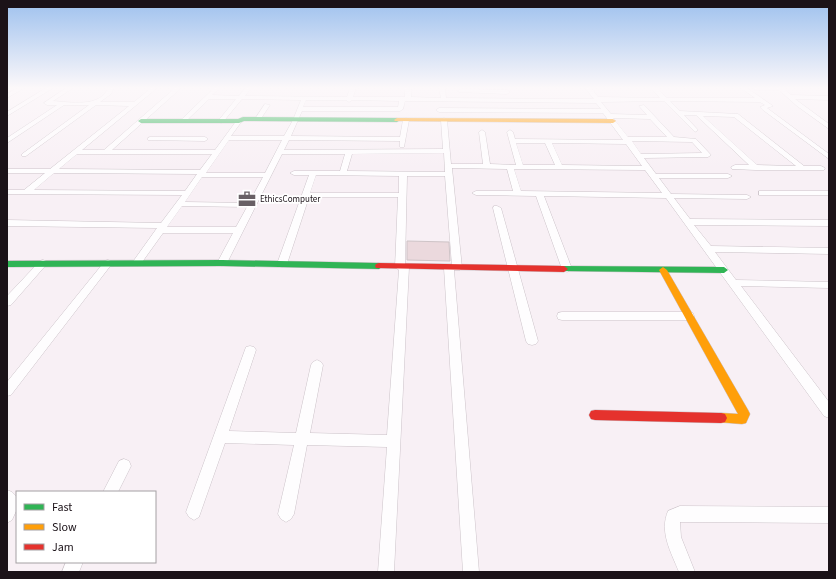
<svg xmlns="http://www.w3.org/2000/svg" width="836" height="579" font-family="'Source Sans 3',sans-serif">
  <rect width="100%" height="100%" fill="#f8f0f5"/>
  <!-- building -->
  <path fill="#ebd9dd" stroke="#cec4c7" d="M407,241L449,242L450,261L407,260Z"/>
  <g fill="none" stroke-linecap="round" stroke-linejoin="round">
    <!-- street casing -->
    <g stroke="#ccc3c9" stroke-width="1">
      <path id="street" d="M17,88H24L7,98V94Z
        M46,88H53L7,116V112Z
        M66,88H73L53,101C70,102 100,108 108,88H114L111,94L100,102H134L151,88H157L82,150H104L175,88H181L112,150H215L237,120L239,119L242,121L231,136H284L293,120L301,100L242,99L223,122L221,123L218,121L236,99H209L185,122H181V120L214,88H220L212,95L239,96L245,88H251L245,96L347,97L350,88H356L353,97H405V88H411V97L441,98L439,88H445L446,98L594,99L585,88H591L598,97L660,98L651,88H657L667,98H755L741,88H747L773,106L767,108L829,154V159L763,110L760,107L765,105L760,102L670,101L680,111L738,114L804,166H821L825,168L824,170H756L732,169L731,167L735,165H749L696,115H684L698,130L695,132L664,101L601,102L611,114L647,115L639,106L644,105L674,137L696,139L711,155L708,157L644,158L656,174H728L732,176L728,178H659L671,194L747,195L751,197L747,199L674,198L690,219L829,220V226L694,225L711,246L829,248V254L715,252L736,280L829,282V288L741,286L829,402V418L824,416L666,198L544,196L572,269L567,272L562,269L536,196L476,195L472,193L476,191H513L507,169L452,168L462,268L460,270H454L479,572H463L444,268L446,266H452L445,176H407L405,264L409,267L394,572H378L387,447L307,445L294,514L291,519L286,522L281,519L278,514L294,445L225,443L199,517L194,520L189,517L186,512L246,347L250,346L254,347L256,350L229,431L296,433L311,365L313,362L317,360L321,362L323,365L310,433L387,435L399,270L395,267L398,197H309L287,264L282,267L277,264L309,175H294L290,173L294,171H340L345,154H282L227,263L222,266L217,263L233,233H163L140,265L137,266L132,263L157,228L7,226V220L161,223L182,195L7,194V190H24L45,173H7V169H50L129,106L96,105L26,156H22V154L89,105H64L7,143V138L57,105H47L44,103ZM306,100H346L349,102L352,100L399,101L398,107H303ZM405,101L596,103L601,109L439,108L436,110L439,112L603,113L623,140L515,139L513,132L510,130L507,132L516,165L490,164L485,132L482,130L479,132L483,164H451L447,120L444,118L441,120L443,149L284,150L289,140L400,141V147H404L409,120L406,118L403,120L400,137L291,136L302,111H400L403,109ZM703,116L734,117L796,166L757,165ZM613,118L650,119L667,137H628ZM229,140H282L265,173H206ZM632,141L692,142L702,153L641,154ZM516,143H545L555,165H523ZM552,143L626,144L642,166L562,165ZM444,153L445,172L347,171L352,154ZM77,154H212L200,170L59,169ZM514,169L645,170L662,193L521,191ZM54,173L197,174L185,191L34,190ZM316,175L399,176V193H310ZM202,177H263L249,203L185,202ZM182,206L247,207L236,227H167Z
        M753,88H786L784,89L791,95L829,96V100L795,99L829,124V129L797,106L779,90H756Z
        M461,89L507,90L510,92L507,94L459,92L458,91Z
        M265,104L270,105L260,120H256L255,119Z
        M150,137H205L208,139L205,141L148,140V138Z
        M759,191H829V195H759Z
        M494,206H497L501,208L538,341L536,344L532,345L528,344L526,341L493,208Z
        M43,260L46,261L48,263L46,265L11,305L7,306V296L40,261Z
        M108,260L111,261L113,263L111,265L11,395L7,396V382L105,261Z
        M562,312H689L693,313L694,316L693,319L689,320H562L558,319L557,316L558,313Z
        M124,459L129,461L131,466L118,492H103L119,461Z
        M7,490L12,492L17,497V509L12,520L7,523Z
        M680,506L829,507V523L680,522L681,537L695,572H679C671,552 659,532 668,511Z
        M66,562H83L79,572H62Z"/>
    </g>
    <!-- fast casing -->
    <g stroke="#ccc3c9" stroke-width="1">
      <path id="fast" d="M243,117L397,118L400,120L397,122L244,121L239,123H141L138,121L141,119H238Z
        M222,260L379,263L383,266L379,269L222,266L7,267V261Z
        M564,266L724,267L728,270L724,273L561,271L560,269Z"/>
    </g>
    <!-- slow casing -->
    <g stroke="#ccc3c9" stroke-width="1">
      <path id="slow" d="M397,118L613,119L616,121L613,123L395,121L394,120Z
        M663,267L667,270L748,410L750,414L746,423L742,424L717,422L715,418L717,414L721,413L738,414L659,270Z"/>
    </g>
    <!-- jam casing -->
    <g stroke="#ccc3c9" stroke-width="1">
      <path id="jam" d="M379,263L564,266L568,269L564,272L376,268L375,266L376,264Z
        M595,410L721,413L725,414L727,418L725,422L721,423L595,420L591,419L589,415L591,411Z"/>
    </g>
    <!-- street -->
    <use href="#street" fill="#fefdfe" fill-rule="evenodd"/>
    <!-- fast -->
    <use href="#fast" fill="#30b455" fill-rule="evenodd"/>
    <!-- slow -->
    <use href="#slow" fill="#ff9f0a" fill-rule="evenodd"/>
    <!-- jam -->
    <use href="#jam" fill="#e5322d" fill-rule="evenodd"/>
  </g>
  <!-- sky -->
  <linearGradient id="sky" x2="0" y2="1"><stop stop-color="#9ec1ee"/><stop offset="0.52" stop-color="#fcf8fa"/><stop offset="1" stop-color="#fcf8fa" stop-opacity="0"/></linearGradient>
  <rect width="836" height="169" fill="url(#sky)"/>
  <!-- icons -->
  <defs>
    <g id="office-bare" transform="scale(1.38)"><path d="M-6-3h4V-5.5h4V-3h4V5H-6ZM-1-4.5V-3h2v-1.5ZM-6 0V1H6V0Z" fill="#686065" stroke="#fff" stroke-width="2.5" paint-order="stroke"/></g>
  </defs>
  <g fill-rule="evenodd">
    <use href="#office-bare" x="247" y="199"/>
  </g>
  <g text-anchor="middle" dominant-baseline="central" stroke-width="3.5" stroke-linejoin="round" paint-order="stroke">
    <!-- far-poi labels -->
    <g font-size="9" fill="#1b1218" stroke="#fff" text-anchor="start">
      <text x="260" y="199">EthicsComputer</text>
    </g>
  </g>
  <!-- border -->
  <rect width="836" height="579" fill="none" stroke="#1b1218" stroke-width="16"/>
  <!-- legend -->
  <rect x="16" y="491" width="140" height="72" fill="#ffffff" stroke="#a4a0a3"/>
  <rect x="24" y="504" width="20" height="6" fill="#30b455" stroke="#a4a0a3"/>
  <text x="52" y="511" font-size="12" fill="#1b1218">Fast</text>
  <rect x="24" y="524" width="20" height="6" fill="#ff9f0a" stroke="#a4a0a3"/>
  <text x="52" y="531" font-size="12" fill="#1b1218">Slow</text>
  <rect x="24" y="544" width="20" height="6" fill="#e5322d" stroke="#a4a0a3"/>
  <text x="52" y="551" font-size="12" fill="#1b1218">Jam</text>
</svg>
